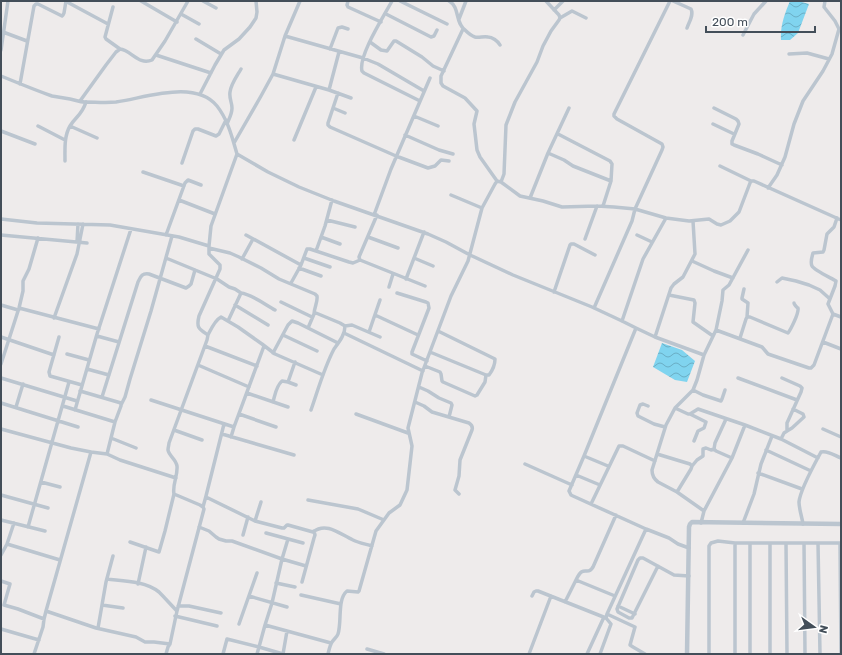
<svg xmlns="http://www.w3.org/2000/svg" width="842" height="655" font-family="Rubik,sans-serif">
  <defs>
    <pattern id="water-waves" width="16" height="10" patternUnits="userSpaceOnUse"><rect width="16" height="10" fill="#80d4ef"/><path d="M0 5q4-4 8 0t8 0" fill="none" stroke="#6aaec5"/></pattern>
  </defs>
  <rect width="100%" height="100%" fill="#eeebeb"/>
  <!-- water -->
  <path fill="url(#water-waves)" d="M790,1H798L809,4L798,33L790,40H781C780,26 785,13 790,1Z
    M662,343L682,350L695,361L687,382L675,380L653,367Z"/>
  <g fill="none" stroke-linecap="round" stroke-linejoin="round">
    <!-- minor -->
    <path stroke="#bbc5cf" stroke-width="3.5" d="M67,1L69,3L108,24
      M141,1L177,22
      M203,1L216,8
      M348,1L347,5L348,7L381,22
      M392,1C384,16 358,56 362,71L364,73L420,101
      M400,1L447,24
      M449,1C460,7 455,23 465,30C467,32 472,36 475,37C479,38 484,36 488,37C492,37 498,41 500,45
      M673,1L691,9C694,15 689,22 687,28
      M113,7L105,37L106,39L120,49
      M554,10L563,1
      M181,14L199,24
      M386,14L431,37L434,36L437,30
      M560,18L572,11L586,18
      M459,19L466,1
      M463,29L441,76V83L443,86L465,98L477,111L474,124L477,150L480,157L497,181
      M3,32L27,41
      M743,35L754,14L766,1
      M285,36L363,58L378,64L424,91
      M196,39L221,54
      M370,42L381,50L387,51L394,41H396L422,57L433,66L444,71
      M330,49L338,28L342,27L348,29
      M1,50L8,1
      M789,54L807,53L829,59
      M156,55L211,73
      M273,74L329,90L351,98
      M1,76C18,83 35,90 52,96C58,97 64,98 70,99C75,100 80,102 85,102C95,102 106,103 116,102C145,98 195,79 217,106C228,120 232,137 237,154L268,172L299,187L334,201L428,234L446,242L470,255L513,275L592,307L622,321L636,328L655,337L704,355
      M20,84L34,6L36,4H38L62,16L63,15L64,13L66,1
      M329,90L339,52
      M338,93L328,123V125L330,127L396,156L428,168L435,166L441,160L449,161
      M200,94L215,65L224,50L239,39L250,27L256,18L257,12L256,1
      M80,101L106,65L116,52L120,49C131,50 139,66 152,60L165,41L188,1
      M333,108L345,113
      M714,108L736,119L738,121L739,124L732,141V144L734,145L758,154L782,165
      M414,116L438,126
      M227,124C229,119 232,114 232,108C232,102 229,99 230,92C231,84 237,76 241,69
      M713,124L734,134
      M38,126L65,140
      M70,126L97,138
      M1,131L35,144
      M558,134L610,161L612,164L611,181L603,206
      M405,135L439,150L453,154
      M294,140L316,87
      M234,143L261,96L273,74L285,36L300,1
      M548,153L564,160L573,166L611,181
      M65,161C65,149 64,136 70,126C76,116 82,115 86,102
      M182,163L193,131L195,129H198L216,136L219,134L226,120
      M720,166L751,181
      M143,172L184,186
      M501,182L504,174L506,125L515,102L537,62L543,46L551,31L559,20L560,18L559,15L546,1
      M768,188L777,175L785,157L794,124L803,101L823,71L832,54L839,29L835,21L824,7L825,1
      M451,195L482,208
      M530,198L548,153L569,108
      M179,200L215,214
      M374,215L391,169L430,78
      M377,215L359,257L360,260L425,286
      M837,218L834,227L827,234L824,250L823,252L813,253C812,257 810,262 812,266C814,270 831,278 836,281L835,286L828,304L833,314L841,317
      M1,219L37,223L110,225L179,237L209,246
      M327,220L355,227
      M1,235L87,243
      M166,235L185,183L188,180L201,185
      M246,235L301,265
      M637,235L652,242
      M321,237L340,244
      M368,237L398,248
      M585,239L597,206
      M77,242L78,224
      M209,248L230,253L239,257L261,268L279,279L315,294L317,296C318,302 314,308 314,314
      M316,251L325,226L332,200
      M166,258L217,279L229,287L235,289L241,293
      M304,258L330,267
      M414,258L433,266
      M242,259L253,239
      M692,261L714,271L733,278
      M299,268L321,276
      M406,279L424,232
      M777,282L782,278L796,281L809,285L820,290L830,299
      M291,283L301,265L307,249H310L349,262L353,263L360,260
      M389,287L393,274
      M744,289L742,298V299L748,303L747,317
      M554,292L570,245L571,244H574L595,255
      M397,293L426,302L428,303L429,308L412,352V354L427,361
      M669,295L694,300L695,303L693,322L713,336
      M281,302L312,317
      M1,305L18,310
      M235,305L268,325
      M19,308L99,329
      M594,308L632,221L635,209L662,150L663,147L662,144L617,119L614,116V114L670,1
      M375,315L418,335
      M54,318L77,254L83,224
      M228,321L241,293C251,294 266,305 275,310
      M622,321L643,259L666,218
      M345,326L352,325L380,337
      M308,328L314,314L316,313L340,323L345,326C345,335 339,342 334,349C324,368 318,390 311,410
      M636,328L584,456L569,491L571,495L573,496L646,529L669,538L678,544L689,548
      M716,330L762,347L768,354L809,368H811L814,365L833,314
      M369,332L380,300
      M344,333L423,371
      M208,335C211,329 215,320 221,317L238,327L262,344L275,354L323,375
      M283,335L317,351
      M97,336L119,342
      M1,337L54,355
      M59,337L49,372L50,376L82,385
      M655,337L671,288L674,284L683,277L695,254L693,221
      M740,338L746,319L747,317H750L788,333C791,329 799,313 798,308C797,308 794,304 794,303
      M823,342L841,349
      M205,346L257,366
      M430,352L486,375H489C492,371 495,364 495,359L493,358L438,331
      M273,353L288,325L292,321L298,323L338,343
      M67,354L89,360
      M1,364L19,308L23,291V281L29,269L38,238
      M198,365L249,387
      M425,366L440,372L441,374L442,381L443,382L475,396L477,395L485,382L486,375
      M87,369L109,375
      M1,378L77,401
      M738,378L797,400
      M288,382L295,362
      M419,387L428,391L439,398L451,403L452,405L449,417
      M693,390L703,395L721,401L722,399L725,390
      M80,391L121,403V406L115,422L107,454
      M247,393L288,407
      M102,397L138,282C141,276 142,273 149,274L186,288L189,286L191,284L195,270
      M151,400L234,427
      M273,402C275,395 276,386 282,381L288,382L296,385
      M415,402L424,406L432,412L469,423C472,425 473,427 472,430L460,460L459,476L455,490L459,494
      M1,403L78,427
      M121,405L125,397L130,379L151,311L172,236
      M63,406L115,422
      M648,406L643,404L640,405L637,413L638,416L654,424L665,427
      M16,407L23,384
      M675,408L688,414H690L698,409L745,425L781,439L818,458
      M75,410L97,334L131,229
      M239,414L276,427
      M356,414L408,433
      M690,414L706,422L704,428L698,431L694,441
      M726,419L715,443L714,449L716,451L732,458
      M1,429L71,448L91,452
      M823,429L841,437
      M174,430L202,440
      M787,431L792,428L804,417L803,414L793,409
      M222,434L294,455
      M231,437L234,427L264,346
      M111,438L136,448
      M781,439L784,433L787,431V423L801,392L802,388L800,386L782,378
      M766,450L811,471
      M657,454L690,464L692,466L691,469L677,492
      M584,456L608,466
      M525,464L572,485
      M692,466L697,460L703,456V449L706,448L711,450L714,449
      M758,473L802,489
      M576,475L600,485
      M41,482L60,487
      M1,495L48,508
      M206,497L255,521L282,528H284L287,525H288L313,532C327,521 341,535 353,540C359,543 366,544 372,546
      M308,500L358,509L384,520
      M591,504L619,446H623L655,461
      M203,507L206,496L224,424
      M704,511L677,492L658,482C654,479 652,474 652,470L666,425L675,408L693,390L697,380L704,355L716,330L722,301L723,290L729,285L748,250
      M1,520L45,531
      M255,521L261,502
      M701,523L704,511L732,458L745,425
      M743,523L754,494L761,464L772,436
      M803,524C802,517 799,509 799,502C800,490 815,463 821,452C828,450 835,456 841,458
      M28,527L69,382
      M199,527L209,531L216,537L219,539L226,541H232L282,559L272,603L265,625L331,643
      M266,533L303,543
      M243,535L248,517
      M288,539L282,559L306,566
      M130,542L159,552L165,531L174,494
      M770,543V654
      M786,543L787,654
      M804,543L805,654
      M818,543L820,654
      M840,543L841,654
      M7,544L60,560
      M1,555L7,544L14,523
      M658,566L632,618H629L618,612L617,609L638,560L640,558H643L674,575L689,576
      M107,579C124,581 145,581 159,592C165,598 171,605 177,611
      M576,580C584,563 587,577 593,567L616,515
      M1,581L10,584L4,605L18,609L44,619
      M302,582L314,538L315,535L314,531
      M276,583L295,587
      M138,584L146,547
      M301,595L341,604
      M249,596L287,607
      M532,596L534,592L536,591H538L606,618
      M565,602L576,580L615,596
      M102,605L123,608
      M178,606H189L221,613
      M618,606L635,614
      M46,611L96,628L136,637L145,642H154L170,644
      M607,614L635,627L630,645L633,647L645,654
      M175,616L217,626
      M239,624L257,573
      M98,628L106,582L113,556
      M1,629L39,640
      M367,649L384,654
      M34,654L43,627L44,619L46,611L91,452L107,454L120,460L176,478
      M166,654L168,647L170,644L177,611L204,509L203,507L200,505L174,494C172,485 178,476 177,466C176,459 169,456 168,450C168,447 169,445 169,443L207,340L208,335C199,329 196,328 199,316L220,269V265L209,254V246L211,226L237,154
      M223,654L227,639L259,647L265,625
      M257,654L259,647L283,654
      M283,654L287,631
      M328,654C329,650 330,645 332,642C334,639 337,637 338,634C342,622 337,599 347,591L358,592L359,591L376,531L389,513L400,505L407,490L412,446L408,428L422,373L451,296L468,261L482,208L495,184L497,181L501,182L520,196L543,201L562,207L597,206L614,207L635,209L666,218L689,221L709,219L717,224L721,225L730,221L739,212L750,183L751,181H754L841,220
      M529,654L551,596
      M587,654L604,617
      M600,654L611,624L606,618L607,614L646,529
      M709,654V546L711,543L718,541L735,543H841
      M735,654V543
      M750,654V543"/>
    <!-- tertiary -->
    <path stroke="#bbc5cf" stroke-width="4.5" d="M687,654L689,527L690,524L692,522L841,524"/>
  </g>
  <!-- border -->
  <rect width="842" height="655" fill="none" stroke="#434e59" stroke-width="4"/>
  <!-- north arrow -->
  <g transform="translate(814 627) rotate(104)" stroke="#ffffff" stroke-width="3" paint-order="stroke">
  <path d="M0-3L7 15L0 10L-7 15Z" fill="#434e59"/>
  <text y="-6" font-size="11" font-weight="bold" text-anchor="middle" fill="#434e59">N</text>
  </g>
  <!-- scale -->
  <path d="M706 26v6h109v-6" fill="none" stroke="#434e59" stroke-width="2"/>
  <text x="712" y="26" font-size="12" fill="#434e59" stroke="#ffffff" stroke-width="3" paint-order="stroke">200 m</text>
</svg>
